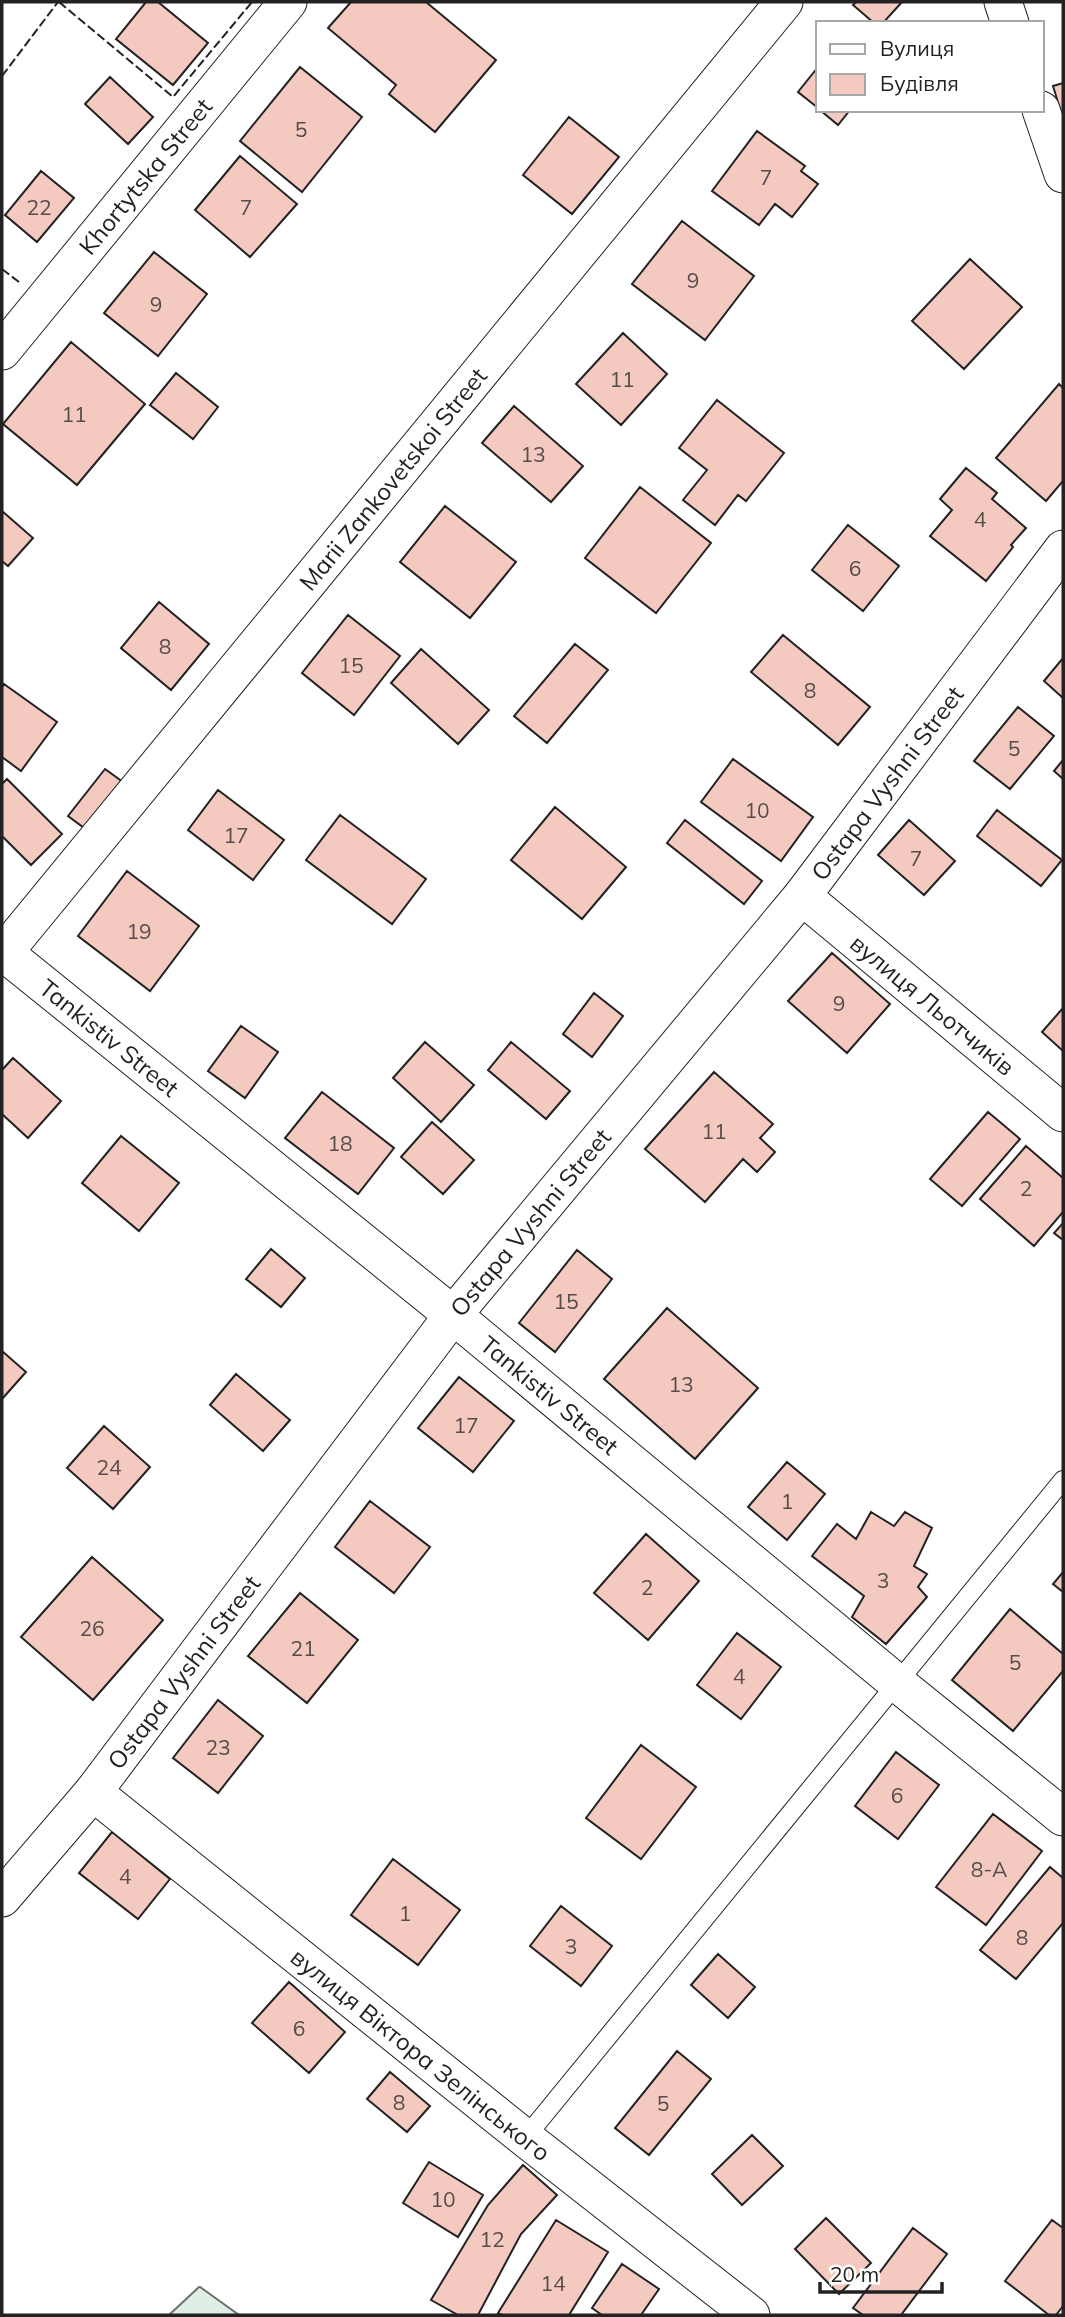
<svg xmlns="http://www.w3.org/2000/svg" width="1065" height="2317" font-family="Mulish,sans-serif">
  <rect width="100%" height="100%" fill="#fff"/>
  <!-- green -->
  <path fill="#e0efe3" stroke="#6f6f6f" stroke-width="2" d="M199,2287H200L239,2315H169Z"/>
  <!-- building -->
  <path fill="#f3c9c0" stroke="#222" stroke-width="2" d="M146,2H158L208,43L173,85L116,39Z
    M351,2H426L496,60L435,132L389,94L396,85L328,28Z
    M856,2H902L883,23H874L853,5Z
    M300,67L362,117L302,192L240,141Z
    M818,67V108L798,92Z
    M110,77L153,117L128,144L85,104Z
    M1063,83V119L1053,86Z
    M820,110H850L838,125Z
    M569,117L619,157L572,214L523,175Z
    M757,131L805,166L801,171L818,184L792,217L775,204L759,225L712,191Z
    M240,156L297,204L250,257L195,210Z
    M41,171L74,198L37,242L5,215Z
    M682,221L754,276L705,340L632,284Z
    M154,252L207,294L158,356L104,313Z
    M970,259L1022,307L964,369L912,321Z
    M623,333L667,374L621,425L576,384Z
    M71,342L145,404L77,485L3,424Z
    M176,373L218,407L193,439L150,405Z
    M1059,384L1063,388V481L1046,501L996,458Z
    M717,400L784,453L746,501L738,495L715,525L683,500L707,470L679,448Z
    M514,406L583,466L551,502L482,443Z
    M966,468L997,493L992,499L1026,528L1011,545L1013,547L986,581L930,536L952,510L940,499Z
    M640,487L711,543L656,613L585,558Z
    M445,506L516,562L470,618L400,562Z
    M2,511L33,538L8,566L2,561Z
    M848,525L899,566L863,611L812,570Z
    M159,602L209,644L171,690L121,648Z
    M348,615L400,656L354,715L302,673Z
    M783,635L870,707L838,745L751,672Z
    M575,644L608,670L547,743L514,716Z
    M421,649L489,710L458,744L391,683Z
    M1063,658V698L1044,681Z
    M4,684L57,722L21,771L2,757V687Z
    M1018,707L1054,736L1010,789L974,761Z
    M733,759L813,817L781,861L701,802Z
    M1063,760V779L1054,771Z
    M105,769L127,785L91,833L68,816Z
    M7,779L62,834L31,865L2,836V784Z
    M218,790L284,840L253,880L188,830Z
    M555,807L626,867L582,919L511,860Z
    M997,810L1062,860L1041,886L977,836Z
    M340,815L426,879L392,924L306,860Z
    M685,820L762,881L744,904L667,843Z
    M909,820L955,861L924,895L878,855Z
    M127,871L199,926L150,991L78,936Z
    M832,953L890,1004L847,1053L788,1001Z
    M594,993L623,1016L592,1057L563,1034Z
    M1063,1008V1051L1042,1032Z
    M241,1026L278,1052L245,1098L208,1071Z
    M425,1042L474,1085L441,1122L393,1078Z
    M511,1042L570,1091L546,1119L488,1070Z
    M13,1058L61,1101L28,1138L2,1114V1070Z
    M714,1072L773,1124L760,1138L775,1152L757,1172L743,1159L705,1202L645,1149Z
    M322,1092L394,1148L358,1194L285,1138Z
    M988,1112L1020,1139L962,1206L930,1179Z
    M432,1122L474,1160L443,1194L401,1157Z
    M121,1136L179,1183L139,1231L82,1183Z
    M1026,1146L1063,1178V1212L1034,1246L980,1199Z
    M1063,1223V1240L1054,1233Z
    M271,1249L305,1278L281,1307L246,1279Z
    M577,1250L612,1279L555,1352L519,1323Z
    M667,1308L758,1388L695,1459L604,1379Z
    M2,1351L26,1372L2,1399Z
    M236,1374L290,1420L263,1451L210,1405Z
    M459,1377L514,1421L473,1472L418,1428Z
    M104,1426L150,1467L113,1509L67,1468Z
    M787,1462L825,1494L787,1540L748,1507Z
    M370,1501L430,1547L394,1593L335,1547Z
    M871,1512L894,1526L905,1512L932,1528L914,1566L927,1574L918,1587L927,1597L886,1644L852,1617L864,1596L812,1556L837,1524L856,1539Z
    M646,1534L699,1581L648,1640L594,1593Z
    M92,1557L163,1620L93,1700L21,1637Z
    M1063,1572V1592L1053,1584Z
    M300,1593L358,1640L307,1703L248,1656Z
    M1010,1609L1063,1654V1671L1013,1731L952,1680Z
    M737,1633L781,1667L741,1719L697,1685Z
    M218,1700L263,1736L218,1793L173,1758Z
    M641,1745L696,1787L641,1859L586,1818Z
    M896,1752L939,1785L898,1839L855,1806Z
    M993,1814L1042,1851L986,1925L936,1887Z
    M112,1832L170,1879L138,1919L79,1873Z
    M393,1859L460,1910L418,1965L351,1915Z
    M1050,1867L1063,1878V1923L1016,1979L980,1950Z
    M561,1906L612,1946L581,1986L530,1946Z
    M718,1954L755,1987L728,2018L691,1985Z
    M289,1982L345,2032L309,2073L252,2023Z
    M677,2051L711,2079L649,2155L615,2128Z
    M390,2072L430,2106L407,2132L367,2099Z
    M752,2135L783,2166L742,2205L712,2174Z
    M429,2162L483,2195L458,2237L403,2203Z
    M523,2165L557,2195L521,2234L478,2315H458L431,2300L488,2205Z
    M826,2218L871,2263L839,2294L795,2249Z
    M556,2220L608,2252L569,2315H502L498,2313Z
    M1052,2220L1063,2228V2306L1056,2315H1049L1005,2281Z
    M913,2228L947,2254L901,2315H863L853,2308Z
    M622,2264L659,2289L641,2315H602L592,2308Z"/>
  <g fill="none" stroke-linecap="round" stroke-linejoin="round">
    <!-- service casing -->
    <g stroke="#222" stroke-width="20">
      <path id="service" d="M525,2138L1063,1480"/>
    </g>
    <!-- minor casing -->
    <g stroke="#222" stroke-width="39">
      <g id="minor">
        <path d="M1003,2L1010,23"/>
        <path d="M1041,110L1063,174"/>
        <path id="s1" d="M2,351L288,2"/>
        <path id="s2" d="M802,896L1063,1113"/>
        <path id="s3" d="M2,951L453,1315L897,1683L1063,1817"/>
        <path id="s4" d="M2,955L784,2"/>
        <path id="s5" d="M93,1792L525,2138L751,2315"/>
        <path id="s6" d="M2,1898L93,1792L453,1315L802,896L1063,549"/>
      </g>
    </g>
    <!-- service -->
    <use href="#service" stroke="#fff" stroke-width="18"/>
    <!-- minor -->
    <use href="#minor" stroke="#fff" stroke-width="37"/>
    <!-- fence -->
    <path stroke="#222" stroke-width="2" stroke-dasharray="9 3.5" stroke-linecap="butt" d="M59,2L173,97L252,2
      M2,76L58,2
      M2,269L19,282"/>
  </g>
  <g text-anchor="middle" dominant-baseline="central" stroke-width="5" stroke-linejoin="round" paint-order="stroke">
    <!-- number labels -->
    <g font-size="21" fill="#564c4a">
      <text x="301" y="129">5</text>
      <text x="766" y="177">7</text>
      <text x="39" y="207">22</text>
      <text x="246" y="207">7</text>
      <text x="693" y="280">9</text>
      <text x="156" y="304">9</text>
      <text x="622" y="379">11</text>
      <text x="74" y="414">11</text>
      <text x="533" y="454">13</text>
      <text x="980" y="519">4</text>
      <text x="855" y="568">6</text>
      <text x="165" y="646">8</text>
      <text x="351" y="665">15</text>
      <text x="810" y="690">8</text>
      <text x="1014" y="748">5</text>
      <text x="757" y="810">10</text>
      <text x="236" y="835">17</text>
      <text x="916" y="858">7</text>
      <text x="139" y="931">19</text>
      <text x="839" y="1003">9</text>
      <text x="714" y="1131">11</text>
      <text x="340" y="1143">18</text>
      <text x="1026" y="1188">2</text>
      <text x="566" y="1301">15</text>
      <text x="681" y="1384">13</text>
      <text x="466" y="1425">17</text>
      <text x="109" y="1467">24</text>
      <text x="787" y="1501">1</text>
      <text x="883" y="1580">3</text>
      <text x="647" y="1587">2</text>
      <text x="92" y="1628">26</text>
      <text x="303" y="1648">21</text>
      <text x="1015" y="1662">5</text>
      <text x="739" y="1676">4</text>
      <text x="218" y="1747">23</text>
      <text x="897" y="1795">6</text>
      <text x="989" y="1869">8-А</text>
      <text x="125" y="1876">4</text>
      <text x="405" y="1913">1</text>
      <text x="1022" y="1937">8</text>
      <text x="571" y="1946">3</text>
      <text x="299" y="2028">6</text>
      <text x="399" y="2102">8</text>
      <text x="663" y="2103">5</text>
      <text x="443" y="2199">10</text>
      <text x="492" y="2239">12</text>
      <text x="553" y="2283">14</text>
    </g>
    <!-- street labels -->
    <g font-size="24" fill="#222" stroke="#fff">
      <text stroke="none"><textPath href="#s1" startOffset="226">Khortytska Street</textPath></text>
      <text stroke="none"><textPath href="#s4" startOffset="616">Marii Zankovetskoi Street</textPath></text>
      <text stroke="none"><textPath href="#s6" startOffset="1424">Ostapa Vyshni Street</textPath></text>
      <text stroke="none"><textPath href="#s2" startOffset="170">вулиця Льотчиків</textPath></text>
      <text stroke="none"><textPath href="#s3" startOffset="138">Tankistiv Street</textPath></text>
      <text stroke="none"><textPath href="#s6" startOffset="858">Ostapa Vyshni Street</textPath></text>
      <text stroke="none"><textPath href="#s3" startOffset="705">Tankistiv Street</textPath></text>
      <text stroke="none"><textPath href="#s6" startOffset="290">Ostapa Vyshni Street</textPath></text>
      <text stroke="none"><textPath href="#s5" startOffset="420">вулиця Віктора Зелінського</textPath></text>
    </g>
  </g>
  <!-- border -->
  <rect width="1065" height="2317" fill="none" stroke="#222222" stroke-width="7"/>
  <!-- legend -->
  <rect x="816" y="21" width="228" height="91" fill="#ffffff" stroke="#a7a7a7" stroke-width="2"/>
  <rect x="830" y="44" width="35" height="10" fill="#ffffff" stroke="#a7a7a7" stroke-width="2"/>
  <text x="880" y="56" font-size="21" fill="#222222">Вулиця</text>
  <rect x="830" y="74" width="35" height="21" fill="#f3c9c0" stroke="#a7a7a7" stroke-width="2"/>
  <text x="880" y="91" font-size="21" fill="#222222">Будівля</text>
  <!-- scale -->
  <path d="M820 2282v10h122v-10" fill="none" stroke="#222222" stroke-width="3.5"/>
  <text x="830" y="2282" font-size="21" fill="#222222" stroke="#ffffff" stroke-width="5" paint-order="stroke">20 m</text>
</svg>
